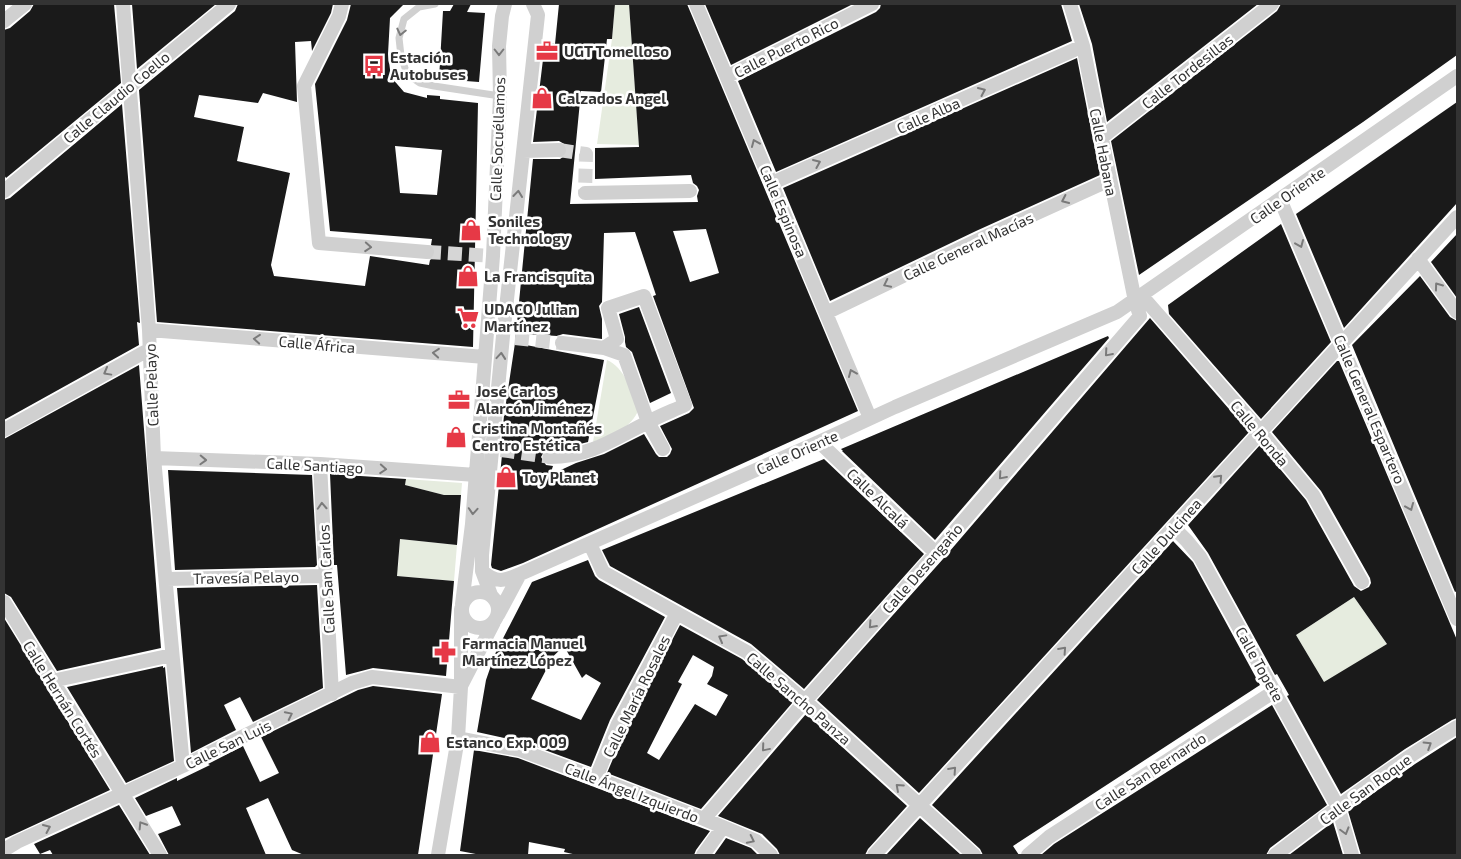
<svg xmlns="http://www.w3.org/2000/svg" width="1461" height="859" font-family="'Exo 2',sans-serif">
  <rect width="100%" height="100%" fill="#fff"/>
  <!-- green -->
  <path fill="#e6ecdf" d="M615,4H629L639,145L597,144L612,39Z
    M607,360C624,367 633,393 639,409C631,429 612,435 593,442Z
    M406,479L462,483L461,495H444L405,485Z
    M400,539L457,545L454,581L386,575L398,568Z
    M1354,597L1387,644L1324,683L1296,635Z"/>
  <!-- building -->
  <path fill="#1a1a1a" fill-rule="evenodd" d="M34,4H114L121,83L6,178L4,175V30L10,28L30,11Z
    M132,4H216L137,69Z
    M238,4H333L331,13L312,51L311,41L295,42L297,102L263,93L258,103L199,95L194,117L244,127L237,161L290,173L271,265L274,276L365,286L370,256L429,265L430,260L434,257L436,253L435,248L431,245L432,239L330,231L315,84L347,20L351,4H404L390,18L388,54L391,77L404,92L427,98V95L440,96V99L478,103L473,347L157,322L139,90L235,11ZM395,146L442,150L437,195L400,193Z
    M454,4H471L467,12L485,13L479,82L439,79L443,11H450Z
    M559,4H615L612,39H607L601,92L581,91L570,204L698,202L697,196L699,190L697,186L693,183L691,175L595,179V148L639,147L629,4H687L858,411L523,563L501,571L492,568L491,565L503,445L501,444L504,416L515,343L533,159H560L566,155L568,150L566,145L559,141L533,142L545,43L555,44ZM706,229L719,273L690,282L673,231ZM635,232L656,295L653,296L694,408L689,413L660,426L672,449L670,454L667,457H659L656,454L644,434L604,454L576,463L550,475L553,466L546,465L541,457L545,450L549,448L551,438L580,444L588,442L604,360L526,345L528,334L557,336L563,334L602,339V319L599,306L602,302L604,233Z
    M705,4H853L731,65Z
    M881,4H1061L1072,41L776,172L738,81L876,12L880,8Z
    M1079,4H1258L1107,122L1092,44Z
    M1281,4H1457V55L1363,122L1139,275L1111,141L1277,11Z
    M1077,58L1100,175L976,231L830,301L783,188Z
    M1457,102V203L1344,328L1296,214Z
    M122,104L140,323L137,322L139,345L4,420V200L10,198Z
    M1281,224L1331,342L1261,419L1169,314L1168,305Z
    M1457,234V298L1431,262Z
    M1420,276L1450,317L1457,321V591L1455,592L1352,345Z
    M639,307L671,393L650,403L632,352L626,347L625,342V337L619,314Z
    M1150,318L1249,432L919,793L817,700L943,559Z
    M1108,336L1109,338L935,540L842,451H843L841,449Z
    M1337,361H1339L1457,640V718L1452,720L1405,749L1341,794L1287,696L1289,695L1277,674L1275,675L1208,553L1188,525L1260,445L1306,500L1354,586L1361,591L1369,587L1371,583L1370,578L1321,491L1272,432ZM1354,597L1387,644L1324,682L1296,635Z
    M139,365L161,648L57,671L11,597L4,593V439Z
    M824,459L924,554L804,689L751,644L610,566L602,550Z
    M168,470L312,475L317,565L315,567L175,570Z
    M330,474L406,479L405,485L444,495H461L457,545L400,539L397,576L454,581L446,676L373,668L346,675L337,565H334Z
    M1173,541L1193,562L1260,685L1013,846L1019,855H983L980,849L932,805Z
    M588,560L595,576L599,580L665,617L610,720L591,767L523,742L477,732L486,680L495,654L532,582ZM564,646L582,678L586,674L601,683L581,720L531,699L546,670L543,666Z
    M317,585L323,688L253,722L240,697L224,705L236,730L191,753L177,588Z
    M4,618L110,790L4,839Z
    M680,625L742,659L793,702L701,809L607,773L626,728ZM693,655L714,667L712,676L707,684L728,695L716,716L695,704L659,760L647,753L682,684L678,682Z
    M163,666V668L165,667L174,761L126,783L67,687Z
    M373,686L442,694L418,855H304L292,850L268,798L246,808L266,855H169L158,834L181,825L172,806L146,816L135,798L177,778V781L210,765L208,764L243,746L260,782L279,773L261,737L358,690Z
    M1272,705L1327,805L1270,848L1266,855H1041L1054,844Z
    M806,714L907,806L868,849L865,855H780L777,849L762,834L718,816Z
    M1457,737V855H1361L1348,811L1415,764Z
    M474,750L518,758L710,831L696,850L694,855H577L564,852L565,849L529,842L528,855H481L460,851Z
    M119,805L150,855H53L50,850L40,854L34,844Z
    M920,818L961,855H886Z
    M1333,822L1343,855H1289Z
    M726,838L751,848L758,855H714Z"/>
  <g fill="none" stroke-linecap="round" stroke-linejoin="round">
    <!-- street-tunnel -->
    <path stroke="#d6d6d6" stroke-width="14" stroke-dasharray="14 7" stroke-linecap="butt" d="M559,150L586,154L585,193
      M427,252L493,256
      M515,338L562,343
      M501,450L550,457"/>
    <!-- lane -->
    <path stroke="#d0d0d0" stroke-width="7" d="M435,4L419,7L404,19L399,38L401,56L407,74L420,83L434,86L500,96"/>
    <!-- street -->
    <path stroke="#d0d0d0" stroke-width="14" d="M123,4L149,330L154,458L183,766
      M342,4L339,16L304,86L319,243L427,252
      M696,4L870,418
      M4,21L25,4
      M728,76L872,4
      M1101,138L1272,4
      M523,151L559,150
      M772,183L1083,46
      M4,191L229,4
      M585,193L690,191
      M1280,199L1457,619
      M1418,259L1457,312
      M1142,296L1253,423L1313,495L1362,582
      M826,313L980,239L1110,180
      M149,330L485,357
      M562,343L604,348L624,355L648,422L663,449
      M4,430L150,349
      M819,442L936,553
      M550,457C588,457 613,440 646,423C659,416 672,411 685,405L644,296L608,308L617,339L604,348
      M154,458L320,464L476,475
      M320,464L332,694
      M1174,528L1187,541L1200,557L1338,807L1352,855
      M590,544L603,572L747,652L805,701L974,855
      M482,571C497,584 504,581 520,574L819,442L895,407L1117,312L1457,76
      M166,579L326,576
      M462 610a18 18 0 1 1 36 0a18 18 0 1 1-36 0Z
      M491,595L482,571V555L503,336L538,15L533,4
      M4,602L160,855
      M462,604L472,524L493,256L500,96L499,46L502,16L505,4
      M498,615L520,574
      M52,681L172,655
      M462,684L494,622
      M458,738L520,750L596,778L704,819L756,841L771,855
      M596,778L618,724L677,613
      M704,819L805,701L936,553L1140,316L1135,301L1083,46L1070,4
      M4,850L17,842L183,766L352,683L372,677L461,687
      M438,855L458,738L461,687V609
      M703,855L723,827
      M874,855L1457,217
      M1028,855L1049,837L1275,691
      M1275,855C1334,810 1393,764 1457,727"/>
  </g>
  <!-- one-way arrows -->
  <defs><path id="oneway-chevron" d="M-2-3.5L2.5 0L-2 3.5" fill="none" stroke-width="1.6" stroke-linecap="round" stroke-linejoin="round" transform="scale(1.25)"/></defs>
  <g stroke="#7a7a7a">
    <use href="#oneway-chevron" transform="translate(401 32) rotate(103)"/>
    <use href="#oneway-chevron" transform="translate(499 52) rotate(90)"/>
    <use href="#oneway-chevron" transform="translate(982 91) rotate(-24)"/>
    <use href="#oneway-chevron" transform="translate(755 143) rotate(-113)"/>
    <use href="#oneway-chevron" transform="translate(817 163) rotate(-23)"/>
    <use href="#oneway-chevron" transform="translate(518 194) rotate(-84)"/>
    <use href="#oneway-chevron" transform="translate(1065 200) rotate(155)"/>
    <use href="#oneway-chevron" transform="translate(1300 244) rotate(67)"/>
    <use href="#oneway-chevron" transform="translate(368 247) rotate(4)"/>
    <use href="#oneway-chevron" transform="translate(887 284) rotate(154)"/>
    <use href="#oneway-chevron" transform="translate(1438 286) rotate(-126)"/>
    <use href="#oneway-chevron" transform="translate(257 339) rotate(-175)"/>
    <use href="#oneway-chevron" transform="translate(436 353) rotate(-175)"/>
    <use href="#oneway-chevron" transform="translate(1108 353) rotate(131)"/>
    <use href="#oneway-chevron" transform="translate(501 356) rotate(-85)"/>
    <use href="#oneway-chevron" transform="translate(107 372) rotate(151)"/>
    <use href="#oneway-chevron" transform="translate(852 373) rotate(-113)"/>
    <use href="#oneway-chevron" transform="translate(203 460) rotate(2)"/>
    <use href="#oneway-chevron" transform="translate(383 469) rotate(4)"/>
    <use href="#oneway-chevron" transform="translate(1002 476) rotate(131)"/>
    <use href="#oneway-chevron" transform="translate(1219 478) rotate(-47)"/>
    <use href="#oneway-chevron" transform="translate(322 506) rotate(-93)"/>
    <use href="#oneway-chevron" transform="translate(1410 507) rotate(67)"/>
    <use href="#oneway-chevron" transform="translate(473 511) rotate(94)"/>
    <use href="#oneway-chevron" transform="translate(872 625) rotate(132)"/>
    <use href="#oneway-chevron" transform="translate(722 638) rotate(-151)"/>
    <use href="#oneway-chevron" transform="translate(1063 650) rotate(-48)"/>
    <use href="#oneway-chevron" transform="translate(289 715) rotate(-26)"/>
    <use href="#oneway-chevron" transform="translate(1428 745) rotate(-32)"/>
    <use href="#oneway-chevron" transform="translate(765 748) rotate(130)"/>
    <use href="#oneway-chevron" transform="translate(953 770) rotate(-48)"/>
    <use href="#oneway-chevron" transform="translate(899 787) rotate(-138)"/>
    <use href="#oneway-chevron" transform="translate(142 825) rotate(-122)"/>
    <use href="#oneway-chevron" transform="translate(47 828) rotate(-24)"/>
    <use href="#oneway-chevron" transform="translate(1345 831) rotate(74)"/>
    <use href="#oneway-chevron" transform="translate(751 840) rotate(26)"/>
  </g>
  <!-- icons -->
  <defs>
    <g id="office-bare" transform="scale(1.725)"><path d="M-6-3h4V-5.5h4V-3h4V5H-6ZM-1-4.5V-3h2v-1.5ZM-6 0V1H6V0Z" fill="#e63946" stroke="#fff" stroke-width="2.5" paint-order="stroke"/></g>
    <g id="bus-bare" transform="scale(1.725)"><path d="M-5-6H5V4H4V6H2V4H-2V6H-4V4H-5ZM-3.5-4V0h7V-4ZM-3.5 1.2v1.5H-2V1.2ZM2 1.2v1.5H3.5V1.2Z" fill="#e63946" stroke="#fff" stroke-width="2.5" paint-order="stroke"/></g>
    <g id="shop-bare" transform="scale(1.725)"><path d="M-5-2.5h2.3a2.7 3.5 0 0 1 5.4 0H5L5.5 6h-11ZM-1.5-2.5h3a1.5 2.3 0 0 0-3 0Z" fill="#e63946" stroke="#fff" stroke-width="2.5" paint-order="stroke"/></g>
    <g id="supermarket-bare" transform="scale(1.725)"><path d="M-6-5.5h2.5l.6 2H6L4.5 2H-2.5L-4.4-4H-6ZM-1.5 3.2a1.3 1.3 0 1 0 .1 0ZM3 3.2a1.3 1.3 0 1 0 .1 0Z" fill="#e63946" stroke="#fff" stroke-width="2.5" paint-order="stroke"/></g>
    <g id="pharmacy-bare" transform="scale(1.725)"><path d="M-2-6h4v4h4v4h-4v4h-4v-4h-4v-4h4Z" fill="#e63946" stroke="#fff" stroke-width="2.5" paint-order="stroke"/></g>
  </defs>
  <g fill-rule="evenodd">
    <use href="#office-bare" x="547" y="51"/>
    <use href="#bus-bare" x="374" y="66"/>
    <use href="#shop-bare" x="542" y="98"/>
    <use href="#shop-bare" x="471" y="230"/>
    <use href="#shop-bare" x="468" y="276"/>
    <use href="#supermarket-bare" x="468" y="318"/>
    <use href="#office-bare" x="459" y="400"/>
    <use href="#shop-bare" x="456" y="437"/>
    <use href="#shop-bare" x="506" y="477"/>
    <use href="#pharmacy-bare" x="445" y="652"/>
    <use href="#shop-bare" x="430" y="742"/>
  </g>
  <g text-anchor="middle" dominant-baseline="central" stroke-width="5" stroke-linejoin="round" paint-order="stroke">
    <!-- street labels -->
    <g font-size="15" fill="#333" stroke="#fff">
      <text transform="translate(786 47) rotate(-27)">Calle Puerto Rico</text>
      <text transform="translate(1187 71) rotate(-38)">Calle Tordesillas</text>
      <text transform="translate(116 97) rotate(-40)">Calle Claudio Coello</text>
      <text transform="translate(928 115) rotate(-24)">Calle Alba</text>
      <text transform="translate(497 139) rotate(-88)">Calle Socuéllamos</text>
      <text transform="translate(1104 152) rotate(79)">Calle Habana</text>
      <text transform="translate(1287 195) rotate(-35)">Calle Oriente</text>
      <text transform="translate(784 211) rotate(67)">Calle Espinosa</text>
      <text transform="translate(968 246) rotate(-25)">Calle General Macías</text>
      <text transform="translate(317 344) rotate(5)">Calle África</text>
      <text transform="translate(151 385) rotate(-92)">Calle Pelayo</text>
      <text transform="translate(1370 409) rotate(67)">Calle General Espartero</text>
      <text transform="translate(1260 433) rotate(50)">Calle Ronda</text>
      <text transform="translate(797 452) rotate(-24)">Calle Oriente</text>
      <text transform="translate(315 465) rotate(3)">Calle Santiago</text>
      <text transform="translate(878 498) rotate(44)">Calle Alcalá</text>
      <text transform="translate(1166 536) rotate(-48)">Calle Dulcinea</text>
      <text transform="translate(922 568) rotate(-49)">Calle Desengaño</text>
      <text transform="translate(246 577) rotate(-1)">Travesía Pelayo</text>
      <text transform="translate(326 579) rotate(-93)">Calle San Carlos</text>
      <text transform="translate(1260 664) rotate(61)">Calle Topete</text>
      <text transform="translate(636 696) rotate(-64)">Calle María Rosales</text>
      <text transform="translate(799 698) rotate(41)">Calle Sancho Panza</text>
      <text transform="translate(63 699) rotate(58)">Calle Hernán Cortés</text>
      <text transform="translate(228 744) rotate(-26)">Calle San Luis</text>
      <text transform="translate(1150 771) rotate(-33)">Calle San Bernardo</text>
      <text transform="translate(1365 789) rotate(-36)">Calle San Roque</text>
      <text transform="translate(632 792) rotate(21)">Calle Ángel Izquierdo</text>
    </g>
    <!-- poi labels -->
    <g font-size="15" font-weight="bold" fill="#333" stroke="#fff" text-anchor="start">
      <text x="564" y="51">UGT Tomelloso</text>
      <text x="390" y="57">Estación<tspan x="390" dy="17">Autobuses</tspan></text>
      <text x="558" y="98">Calzados Angel</text>
      <text x="488" y="221">Soniles<tspan x="488" dy="17">Technology</tspan></text>
      <text x="484" y="276">La Francisquita</text>
      <text x="484" y="309">UDACO Julian<tspan x="484" dy="17">Martínez</tspan></text>
      <text x="476" y="391">José Carlos<tspan x="476" dy="17">Alarcón Jiménez</tspan></text>
      <text x="472" y="428">Cristina Montañés<tspan x="472" dy="17">Centro Estética</tspan></text>
      <text x="522" y="477">Toy Planet</text>
      <text x="462" y="643">Farmacia Manuel<tspan x="462" dy="17">Martínez López</tspan></text>
      <text x="446" y="742">Estanco Exp. 009</text>
    </g>
  </g>
  <!-- border -->
  <rect width="1461" height="859" fill="none" stroke="#333333" stroke-width="10"/>
</svg>
